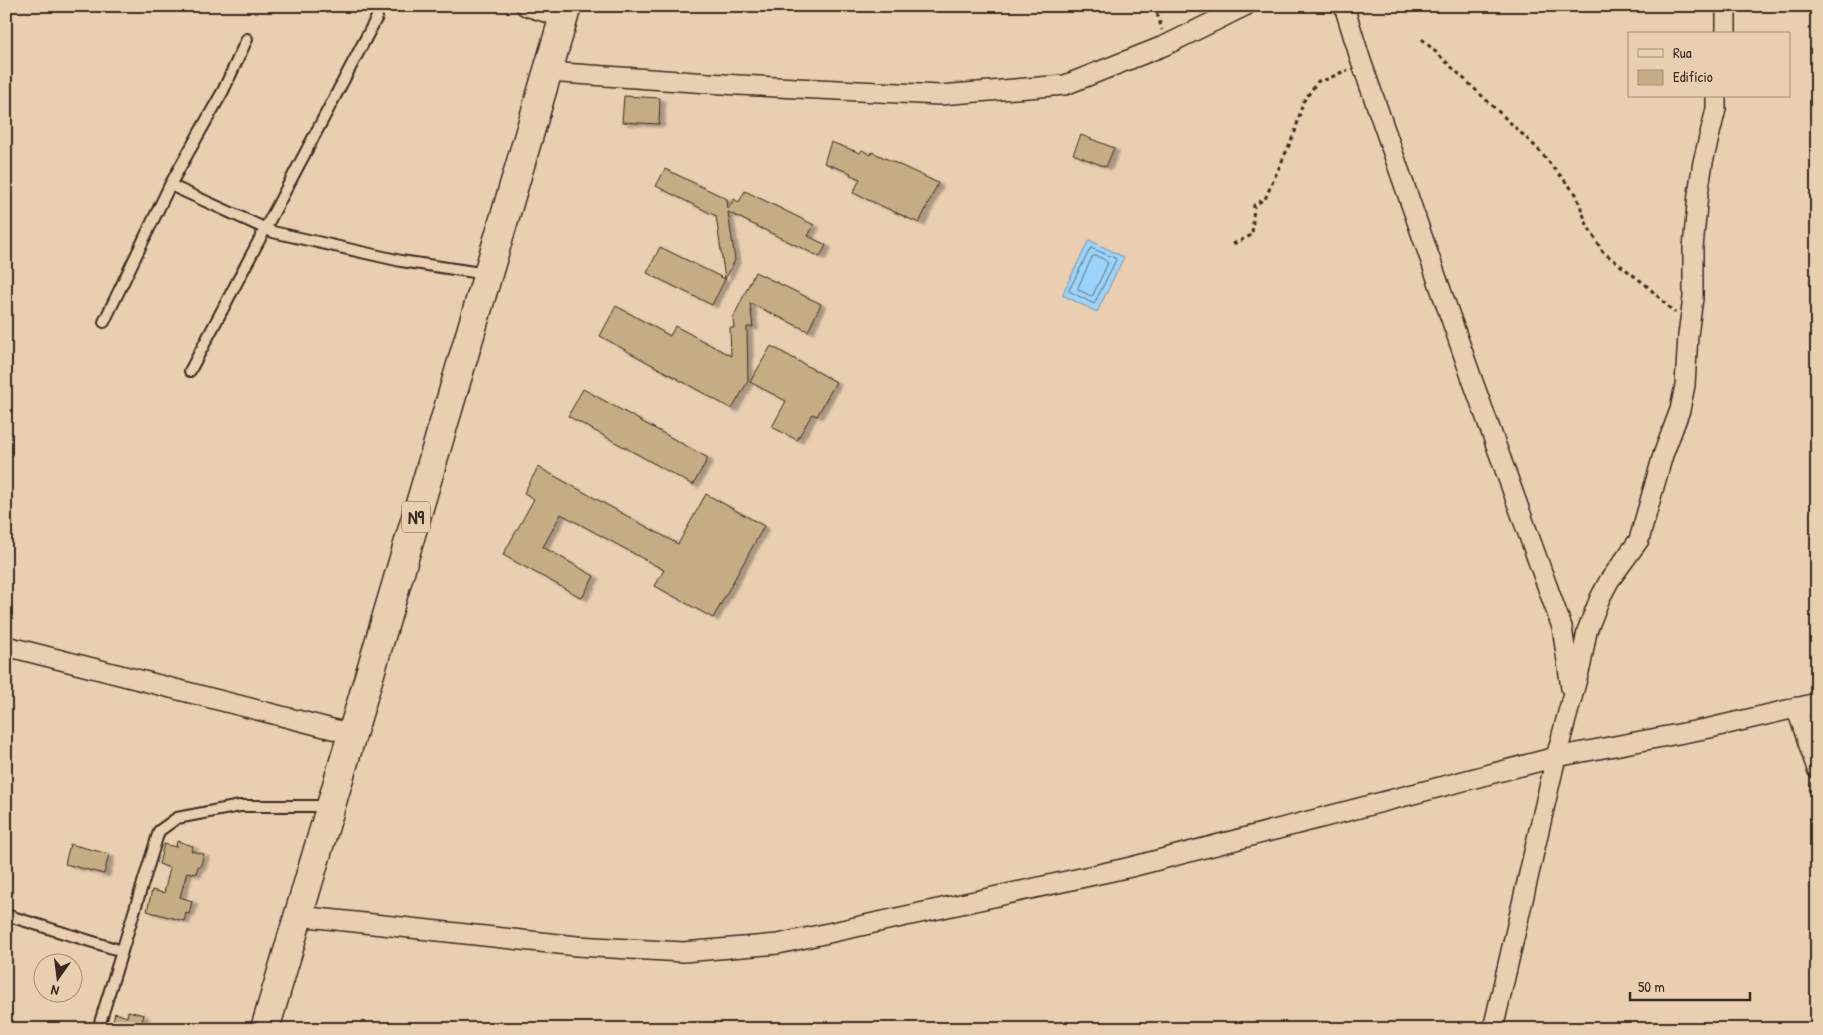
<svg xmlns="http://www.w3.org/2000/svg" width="1823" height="1035" font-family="'Patrick Hand',sans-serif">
  <defs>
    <filter id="shadow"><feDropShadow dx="5.5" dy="3" stdDeviation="1" flood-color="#0004"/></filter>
  </defs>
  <rect width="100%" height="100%" fill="#eaceb1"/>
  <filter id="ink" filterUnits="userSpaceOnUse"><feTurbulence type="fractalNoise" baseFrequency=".02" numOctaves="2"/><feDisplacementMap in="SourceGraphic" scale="10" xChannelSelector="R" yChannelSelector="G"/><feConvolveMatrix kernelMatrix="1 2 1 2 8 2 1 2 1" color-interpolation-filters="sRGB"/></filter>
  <g filter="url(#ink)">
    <!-- water -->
    <path fill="#9bd3fa" stroke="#758fa2" d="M1089,240L1124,257L1097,312L1062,295Z"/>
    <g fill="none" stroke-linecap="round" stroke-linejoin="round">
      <!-- shore -->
      <path stroke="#616e76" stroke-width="1" d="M1091,248L1115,258L1116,260L1094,304L1069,291Z
        M1093,256C1097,255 1106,260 1108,263L1093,295L1091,296L1079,290L1078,288Z"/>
    </g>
    <!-- building -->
    <path fill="#c6ac84" stroke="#3b2a1e" filter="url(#shadow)" d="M624,96L660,98L659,124L622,122Z
      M1081,135L1114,148L1106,167L1073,154Z
      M831,142L860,153L862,150L871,155L872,152L938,183L919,223L853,193L860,179L850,175L851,173L824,163Z
      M665,169L727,199L728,209L734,199L739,202L745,191L814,225L808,236L826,245L820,257L728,212L735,260L712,305L647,273L660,247L725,279L716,216L656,186Z
      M755,272L821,304L808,331L750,303L753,327H747L748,381L732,409L600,336L616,306L670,336L675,326L731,356L730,328H734L733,318Z
      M771,346L836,382L817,416L812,414L797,440L772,427L786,401L750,382Z
      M583,389L708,458L693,485L568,416Z
      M538,467L678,544L706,494L764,526L713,618L655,586L664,570L561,514L543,547L594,576L582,598L503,555L534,499L524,493Z
      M177,841L193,846L191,851L204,854L200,867L198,866L196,874L187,872L180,897L192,901L189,914L186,913L184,921L147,911L152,890L164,893L170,868L159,864L164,844L176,847Z
      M70,844L109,854L104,874L65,864Z
      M128,1011L144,1015L142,1021L157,1025L156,1029H111L115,1013L127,1017Z"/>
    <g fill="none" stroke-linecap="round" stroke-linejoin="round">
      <!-- lane casing -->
      <g stroke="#3b2a1e" stroke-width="14">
        <path id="lane" d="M170,185L273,232L401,261L487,274
          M104,322L170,185L223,91L247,39
          M190,371L377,17
          M6,915L122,951
          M98,1029L159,831L177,818L240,806H330"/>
      </g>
      <!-- street casing -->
      <g stroke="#3b2a1e" stroke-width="22">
        <path id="street" d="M526,6L564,18
          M1344,6L1361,61L1472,379L1562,627L1571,688
          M1726,6V34
          M547,72L738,85L940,95L1065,85L1166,45L1245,6
          M6,646L352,734
          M1796,707L1817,769
          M299,916L577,946L683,952L778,944L1131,867L1556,757L1710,728L1817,703
          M1493,1029L1556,757L1581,664L1587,631L1600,598L1609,581L1639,540L1663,455L1680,410L1685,385L1688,335L1693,298V248L1698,194L1703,162L1716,109V96"/>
      </g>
      <!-- highway casing -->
      <g stroke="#3b2a1e" stroke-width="31">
        <path id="highway" d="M265,1029L567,6"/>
      </g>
      <!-- path -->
      <path stroke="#3b2a1e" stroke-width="3" stroke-dasharray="4 4" stroke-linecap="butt" d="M1155,6L1162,30
        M1422,39L1537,148L1576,194L1587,225L1603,252L1646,285L1675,313
        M1233,244L1252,235L1254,205L1265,199L1295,132L1303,102L1318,81C1328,81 1337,73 1348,70"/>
      <!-- lane -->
      <use href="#lane" stroke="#eaceb1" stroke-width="10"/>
      <!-- street -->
      <use href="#street" stroke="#eaceb1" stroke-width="19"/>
      <!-- highway -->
      <use href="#highway" stroke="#eaceb1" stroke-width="28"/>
    </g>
  </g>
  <g text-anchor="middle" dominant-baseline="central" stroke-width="4" stroke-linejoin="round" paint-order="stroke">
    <!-- shield labels -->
    <rect fill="#eaceb1" stroke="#705b4a" stroke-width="1" x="402" y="501.5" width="28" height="31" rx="4"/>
    <g font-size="18" font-weight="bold" fill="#3b2a1e">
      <text x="416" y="517">N9</text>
    </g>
  </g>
  <!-- margin -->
  <rect width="1823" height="1035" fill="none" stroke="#eaceb1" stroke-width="25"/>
  <rect x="12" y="12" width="1798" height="1010" fill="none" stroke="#3b2a1e" stroke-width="2" filter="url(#ink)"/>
  <!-- legend -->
  <rect x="1628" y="32" width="162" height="65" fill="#eaceb1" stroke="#a48c76"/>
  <rect x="1638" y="49" width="25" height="8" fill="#eaceb1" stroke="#a48c76"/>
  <text x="1673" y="58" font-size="15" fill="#3b2a1e">Rua</text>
  <rect x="1638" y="70" width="25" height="15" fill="#c6ac84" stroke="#a48c76"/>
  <text x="1673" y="82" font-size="15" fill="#3b2a1e">Edifício</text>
  <!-- north arrow -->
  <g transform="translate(58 978) rotate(194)"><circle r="24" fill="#eaceb1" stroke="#a48c76"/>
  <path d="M0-4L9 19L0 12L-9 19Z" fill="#3b2a1e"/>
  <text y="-8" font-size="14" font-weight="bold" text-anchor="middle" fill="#3b2a1e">N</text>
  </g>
  <!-- scale -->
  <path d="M1630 992v8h120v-8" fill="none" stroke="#3b2a1e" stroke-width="2.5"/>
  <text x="1638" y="992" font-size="15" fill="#3b2a1e" stroke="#eaceb1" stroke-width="4" paint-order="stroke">50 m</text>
</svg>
